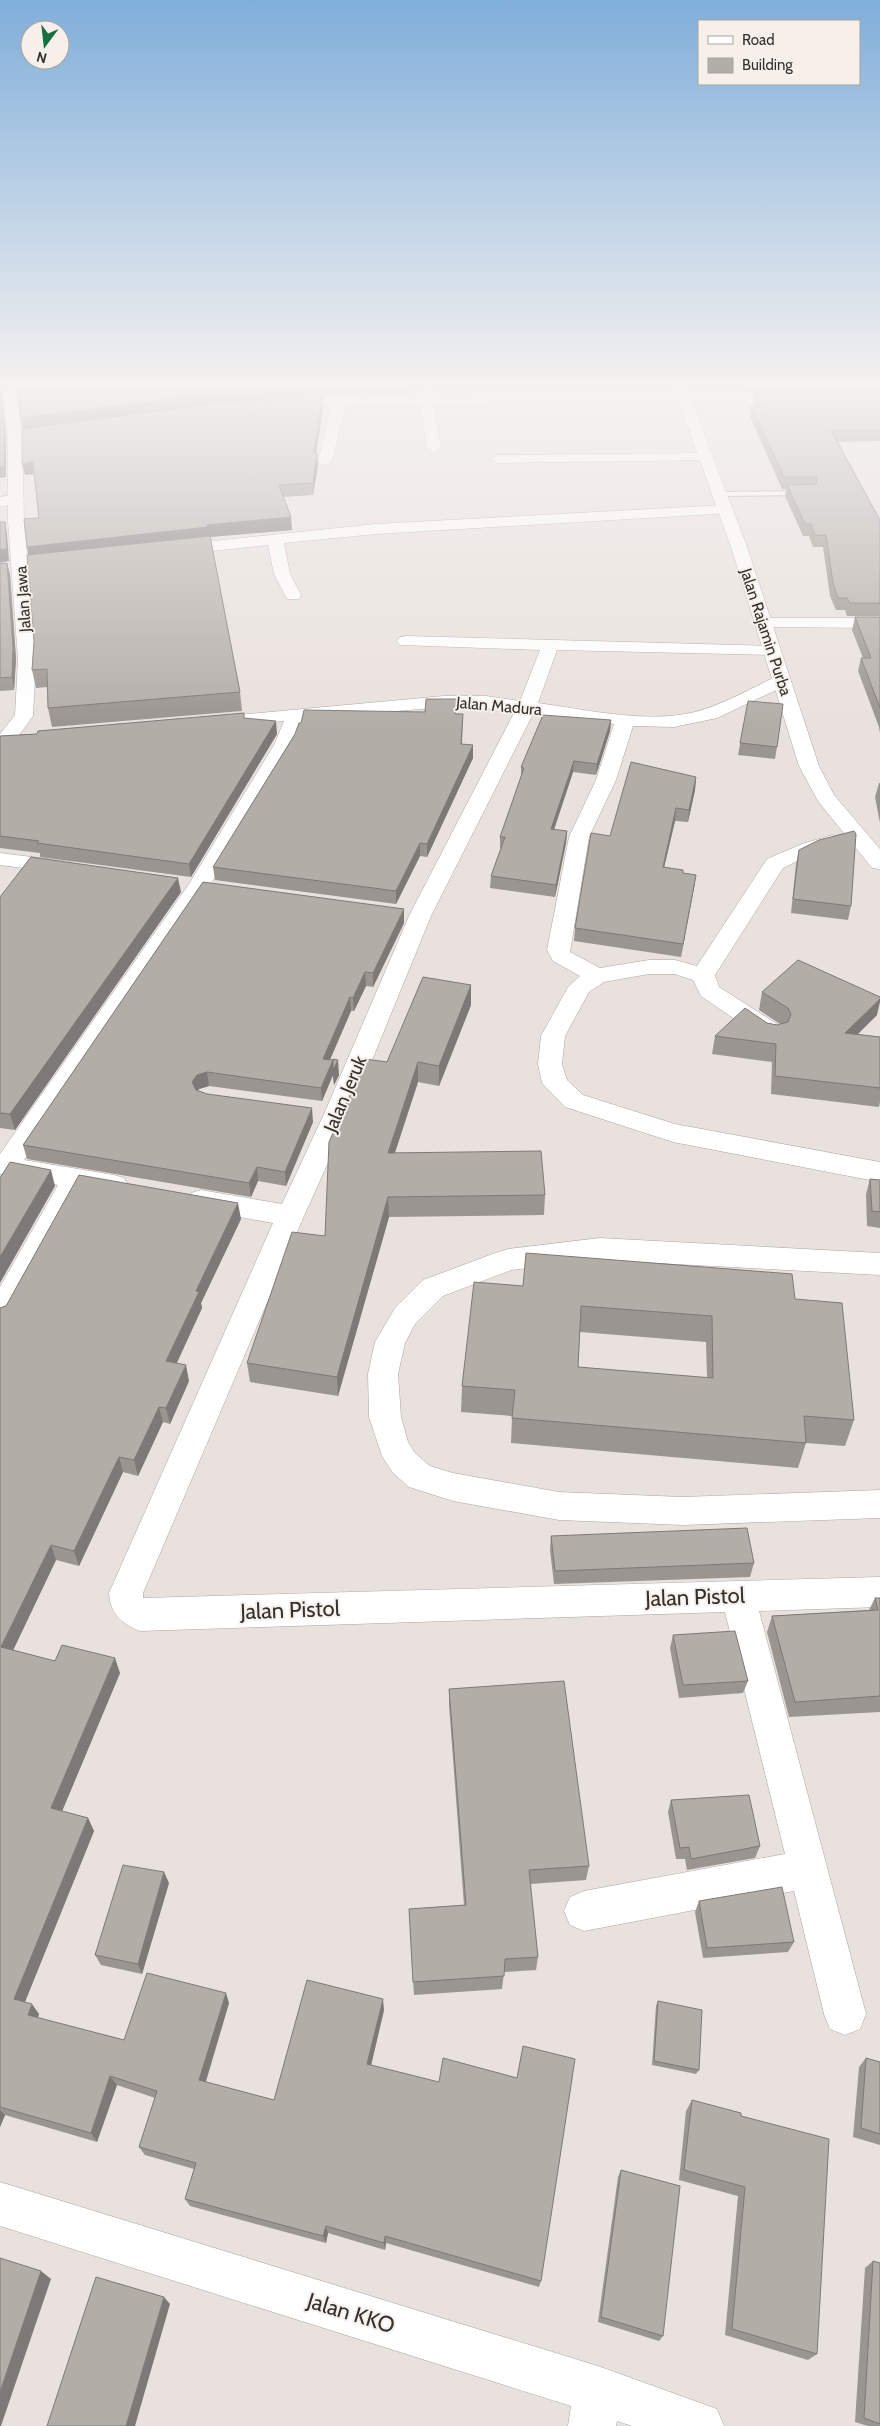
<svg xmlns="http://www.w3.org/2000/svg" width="880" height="2426" font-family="Cabin,sans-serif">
  <rect width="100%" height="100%" fill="#e9e1dd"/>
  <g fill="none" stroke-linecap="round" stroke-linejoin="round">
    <!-- lane casing -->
    <g stroke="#aca5a1" stroke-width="2">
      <path id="lane" d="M804,491H807V495L720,496L716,494L720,492Z"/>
    </g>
    <!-- street casing -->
    <g stroke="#aca5a1" stroke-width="1">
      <path id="street" d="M423,386H435L434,396L543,393L791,395L798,399L791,403L543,401L433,404L441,448L434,452L427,448L420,404L345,406L332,462L325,466L318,462L331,406L287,407L280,403L287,399L420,396Z
        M706,453L711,454L713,457L711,460L498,463L491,459L498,455Z
        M17,494L25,499L22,502L0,507V497Z
        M726,505L731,507L734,510L731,513L376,534L284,543L290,574L301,595L299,599H287L274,574L268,545L175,555L169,553L167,550L169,547L175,545L376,524Z
        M763,618H880V628L757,627L754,623L757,619Z
        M406,636L777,646L780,650L777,654L771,655L557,650L538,703C588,710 656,726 705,709C729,701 752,688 775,677H787L790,681L787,685L717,718L674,727L633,726L616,780L589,837L570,952L600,968L649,960H675L697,966L767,859L802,844L832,835L839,837L843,841L839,845L816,852L783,868L715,975L719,987L780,1026L783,1032L780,1038L771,1040L762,1038L701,996L693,980L674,974H649L604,982L589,992L565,1036L562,1064L567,1080L583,1095L675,1124L880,1162V1182L673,1142L565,1107L542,1083L538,1064L541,1036L568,987L580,976L553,961L547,950L569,837L596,780L614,724L533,714L431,916L350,1114L304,1216L143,1593V1598L880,1577V1607L759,1611L866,2014L860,2029L845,2035L830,2029L824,2014L794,1891L584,1931L570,1925L564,1911L570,1897L584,1891L785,1854L725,1612L140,1631C122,1624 110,1614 109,1593L273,1223L201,1210L191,1207L187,1200L191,1193L201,1190L282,1204L324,1114L409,916L515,711C445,702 374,714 304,720L294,745L210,885L111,1029L24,1160L114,1175L124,1178L128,1185L124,1192L114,1195L82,1189L10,1321L0,1324V1287L58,1185L0,1174V1154L189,884L274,745L284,721L212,728L205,726L203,722L205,718L444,696H486L520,701L540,650L400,645L397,641L400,637Z
        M0,853L63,861L71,862L74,867L71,872L63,873L0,865Z
        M600,1238L880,1253V1275L600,1260L511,1270L443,1296L415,1324L405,1343L398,1374L401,1417L408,1442L415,1453L430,1466L453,1473L559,1492L683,1497L880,1490V1518L683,1525L559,1520L453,1501L409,1487L393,1473L382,1456L369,1417L368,1374L375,1342L395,1308L423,1280L498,1252L508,1249Z
        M0,2182L598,2366L717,2409L724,2426H632L617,2421L616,2426H568L571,2406L0,2226Z"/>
    </g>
    <!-- secondary casing -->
    <g stroke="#aca5a1" stroke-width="1">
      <path id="secondary" d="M2,386H16L22,436L24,521L36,659L33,716L14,742L0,747V734L15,715L18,659L8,521V436Z
        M673,386H686L747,547L819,766L834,795L880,849V869L872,868L818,801L799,766L731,547Z"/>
    </g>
    <!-- lane -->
    <use href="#lane" fill="#fff" fill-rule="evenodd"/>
    <!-- street -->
    <use href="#street" fill="#fff" fill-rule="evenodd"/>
    <!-- secondary -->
    <use href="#secondary" fill="#fff" fill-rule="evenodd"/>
  </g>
  <!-- wall -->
  <path fill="#9a9590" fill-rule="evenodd" d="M17,386H406V394L373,396L372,392L303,396L236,402L323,408L316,453L318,465L313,495L283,497L292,530L210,537L240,692L242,711L52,727L48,708V687L36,688L32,670L34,641L28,555L39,518L34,474L25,475L23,429Z
    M742,386H880V393L746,392Z
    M754,393L880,394V441L838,442L880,520V616H847L845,610H836L830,596L823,547H813L809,536H803L785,496L786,489H782L750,417L751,406H754L753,404Z
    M7,563L10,575L16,659L14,690L0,691V564Z
    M855,617H880V733L879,727L858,671L861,658H863L852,630Z
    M748,701L777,747L775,759L738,755Z
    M425,712L463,714L462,744L473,758L427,857L420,856L396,904L215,880L213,867Z
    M244,718L277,734L191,877L40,857V853L0,848V736L37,734Z
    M611,720L610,731L596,775L573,772L554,830L567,831L566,843L555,897L490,888L491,876L501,848H500V837L521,776V767Z
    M696,777L695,790L688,822L675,821L664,868L683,873L696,875L681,957L574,941L575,928L610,836Z
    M879,783H880V823L875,797Z
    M799,850L851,906L848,920L791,913L796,864Z
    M181,892L15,1130L0,1128V897Z
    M404,923L373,987L366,986L354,1011H351L330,1060L339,1075L334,1085L333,1075L322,1101L209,1086L199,1089L198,1091L207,1094L313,1122L286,1186L258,1181L251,1197L27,1159L23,1145Z
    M471,985V1005L439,1086L418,1082L395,1153L545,1195L544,1215L389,1217L338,1396L250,1382L247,1363L325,1236L387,1062Z
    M762,992L877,1015L857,1034L880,1037V1102L879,1107L771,1094L772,1062L712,1054L715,1036L767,1023L777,1025L780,1024L759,1010Z
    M870,1179L880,1180V1228L867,1226L866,1194Z
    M241,1219L201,1303L202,1308L177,1363L189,1381L170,1424L163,1422L138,1476L123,1472L79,1566L56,1560L13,1650L55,1661L120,1673L62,1811L88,1818L94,1831L25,2002L39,2014L38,2018L124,2040L229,2003L206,2082L274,2100L384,2010L371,2065L541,2281L539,2287L386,2243L385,2250L328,2233L326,2243L190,2206L185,2199L194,2169L145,2155L139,2147L155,2098L117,2085L97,2142L5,2115L0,2127V1308Z
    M523,1286L795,1299L854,1420L845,1446L806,1443L798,1468L511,1443L512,1416L461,1412L462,1386ZM580,1332L706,1342L707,1378L578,1367Z
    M551,1536L754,1563L750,1577L554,1584L550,1550Z
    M875,1598H880V1712L789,1717L767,1632L772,1616L869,1610Z
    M673,1635L748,1681L743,1693L679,1698L670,1648Z
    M449,1689L589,1866L586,1880L530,1884L538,1957L536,1970L504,1972L502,1989L414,1995L409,1909L464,1905L449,1705Z
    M671,1800L760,1846L755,1858L687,1870L685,1859H676L668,1812Z
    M169,1883L142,1974L101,1965L95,1955Z
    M699,1901L794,1942L788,1952L703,1958L695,1912Z
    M658,2001L699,2070L696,2074L652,2065L656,2006Z
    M866,2058L880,2062V2145L853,2137L859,2067Z
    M692,2100L741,2116L817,2354L808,2360L725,2335L738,2196L679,2180L686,2111Z
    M621,2170L663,2336L659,2341L598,2322L618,2177Z
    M873,2261L880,2263V2426H868L855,2422L865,2268Z"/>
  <!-- shaded-wall -->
  <path fill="#7d7976" d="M0,386H1L6,436V477L0,478Z
    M302,386L303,396L217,404L23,429L21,418L216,394Z
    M322,397L323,408L314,465V453Z
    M317,453L318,465L313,495V483Z
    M33,462L35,474L25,475L22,464Z
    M291,517L292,530L209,537L29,559L27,547L207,525Z
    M5,522L7,534L9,561L0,563V550Z
    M7,563L10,575L16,659L14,690L12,677Z
    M611,720L610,731L596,775L597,764Z
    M276,721L277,734L191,877L189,864Z
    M473,745V758L427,857V844Z
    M574,761L573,772L550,841L551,829Z
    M696,777L695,790L688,822L689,810Z
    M676,808L675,821L661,880L663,867Z
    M567,831L566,843L555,897L556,885Z
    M420,843V856L396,904V891Z
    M696,875L694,888L681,957L683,944Z
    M178,878L181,892L15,1130L10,1114Z
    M404,909V923L373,987V973Z
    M365,972L366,986L354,1011L353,998Z
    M471,985V1005L439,1086V1066Z
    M350,997L351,1011L324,1073L323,1059Z
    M880,999V1002L877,1015L841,1051L845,1033Z
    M333,1060V1069L338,1060L339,1075L334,1085L333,1075L322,1101L321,1088Z
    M418,1062V1082L388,1173V1153Z
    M207,1072L209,1086L199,1089L194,1096L192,1082L197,1075Z
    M312,1108L313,1122L286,1186L285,1172Z
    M257,1167L258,1181L251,1197L249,1183Z
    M51,1170L55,1186L0,1283V1257Z
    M388,1197L389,1217L338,1396L337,1377Z
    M238,1203L241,1219L201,1303L202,1308L170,1377L166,1361L196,1291Z
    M186,1365L189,1381L170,1424L166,1408Z
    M159,1407L163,1422L138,1476L134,1460Z
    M119,1457L123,1472L79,1566L74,1551Z
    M51,1545L56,1560L8,1661L1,1647Z
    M115,1658L120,1673L58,1821L51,1808Z
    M88,1818L94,1831L22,2009L14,1999Z
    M164,1872L169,1883L142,1974L138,1964Z
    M226,1993L229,2003L203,2090L199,2080Z
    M383,1999L384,2010L369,2074L367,2064Z
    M32,2004L39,2014L35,2025L28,2015Z
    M110,2076L117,2085L97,2142L91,2133Z
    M0,2110L5,2115L0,2127Z
    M326,2226L328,2233L326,2243L323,2236Z
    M385,2236L386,2243L385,2250L384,2243Z
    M41,2271L51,2279L1,2426H0V2392Z
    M164,2297L170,2304L135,2426H126Z"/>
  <!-- building -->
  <path fill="#b3ada8" stroke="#7d7976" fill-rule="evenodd" d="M17,386H302L216,394L21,418Z
    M0,388L4,425V466L0,467Z
    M754,393L880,394V430L831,431L880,520V603H850L847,598H838L833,583L826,535H815L811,524H805L787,485L816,484L817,477H784L751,406H762Z
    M322,397L314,453H317L313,483L279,485L291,517L207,525L208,527L27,547L24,519L39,518L33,462L22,464V429L212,404Z
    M0,522H5L7,549L0,550Z
    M210,536L240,692L48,708L47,669L32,670L34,641L27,555Z
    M7,563L13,647L12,677L0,678V564Z
    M855,617H880V708L861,658H871Z
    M426,699H456L455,714H463L461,744L473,745L427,844L420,843L396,891L213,867L295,734L299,723H301L304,710L425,712Z
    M748,701L783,704L777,747L740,743Z
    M244,713V718L276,721L189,864L37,843L39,841L0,836V736L37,734L38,731Z
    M543,715L611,720L597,764L574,761L551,829L567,831L556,885L491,876L505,837H500L524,768L521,767Z
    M631,762L696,777L689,810L676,808L663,867L683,870V873L696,875L683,944L575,928L591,833L610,836Z
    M854,831L856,834L851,906L793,899L799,850L819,840Z
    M31,857L178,878L10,1114L0,1113V897Z
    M203,882L404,909L373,973L365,972L353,998L350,997L323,1059L333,1060L321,1088L207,1072L197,1075L192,1082L196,1090L207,1094L312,1108L285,1172L257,1167L249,1183L23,1145Z
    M798,960L880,997V999L845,1033L880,1037V1088L775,1076L776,1044L715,1036L745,1008L767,1023L777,1025L788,1022L791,1014L788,1008L762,992Z
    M423,977L471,985L439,1066L418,1062L388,1153L541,1151L545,1195L388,1197L337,1377L247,1363L292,1232L325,1236L329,1142L366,1059L387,1062Z
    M333,1059L338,1060L333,1070Z
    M10,1162L51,1170L0,1257V1178Z
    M79,1175L238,1203L196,1291L199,1292L166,1361L186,1365L166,1408L159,1407L134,1460L119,1457L74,1551L51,1545L1,1647L55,1661L62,1645L115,1658L51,1808L88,1818L14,1999L32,2004L28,2015L124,2040L147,1973L226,1993L199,2080L274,2100L307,1980L383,1999L367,2064L439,2082L443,2058L517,2078L523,2046L575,2059L541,2281L385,2236L384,2243L326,2226L323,2236L185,2199L196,2163L139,2147L157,2091L110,2076L91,2133L0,2107V1308L6,1306Z
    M870,1179L880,1180V1212L872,1211Z
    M526,1253L792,1274L795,1299L842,1303L854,1420L804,1416L806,1443L512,1418L515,1390L462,1386L474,1282L523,1286ZM581,1306L712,1316L713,1378L578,1367Z
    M747,1528L754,1563L555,1571L551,1536Z
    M875,1598H880V1696L795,1702L772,1616L878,1610Z
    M735,1631L748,1681L683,1685L673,1635Z
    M564,1681L589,1866L529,1870L538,1957L505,1959L504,1976L413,1982L409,1909L466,1905L449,1689Z
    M749,1795L760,1846L691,1859L689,1847L680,1848L671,1800Z
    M123,1865L164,1872L138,1964L95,1955Z
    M782,1887L794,1942L707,1948L699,1901Z
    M658,2001L702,2010L699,2070L654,2061Z
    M866,2058L880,2062V2134L861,2128Z
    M692,2100L741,2113V2116L829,2139L817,2354L732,2329L745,2187L684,2170Z
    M621,2170L680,2186L663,2336L601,2317Z
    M0,2258L41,2271L0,2392Z
    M873,2261L880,2263V2424L864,2418Z
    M96,2277L164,2297L126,2426H47Z"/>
  <!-- sky -->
  <linearGradient id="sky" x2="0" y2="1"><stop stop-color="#80aeda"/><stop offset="0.53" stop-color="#f5f2f0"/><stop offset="1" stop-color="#f5f2f0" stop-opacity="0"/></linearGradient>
  <rect width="880" height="725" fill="url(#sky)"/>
  <g text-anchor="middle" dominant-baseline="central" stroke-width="4" stroke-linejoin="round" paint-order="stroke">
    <!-- far-street labels -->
    <g font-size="16" fill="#33312f" stroke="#f6efea">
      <text transform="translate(23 599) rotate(-94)">Jalan Jawa</text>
      <text transform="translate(766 632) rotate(72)">Jalan Rajamin Purba</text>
      <text transform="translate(499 706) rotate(5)">Jalan Madura</text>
    </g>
    <!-- street labels -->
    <g font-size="19" fill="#33312f" stroke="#f6efea">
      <text transform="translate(345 1094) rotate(-67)">Jalan Jeruk</text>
    </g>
    <!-- near-street labels -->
    <g font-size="22" fill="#33312f" stroke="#f6efea">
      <text transform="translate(695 1597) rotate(-2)">Jalan Pistol</text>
      <text transform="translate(290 1610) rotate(-2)">Jalan Pistol</text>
      <text transform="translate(351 2313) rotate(17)">Jalan KKO</text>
    </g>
  </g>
  <!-- legend -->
  <rect x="698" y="20" width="162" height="65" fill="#f6efea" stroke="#a8a39f"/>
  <rect x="708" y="36" width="25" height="8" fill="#ffffff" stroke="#a8a39f"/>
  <text x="742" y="45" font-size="15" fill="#33312f">Road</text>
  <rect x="708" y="58" width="25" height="15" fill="#b3ada8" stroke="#a8a39f"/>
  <text x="742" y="70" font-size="15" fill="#33312f">Building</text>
  <!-- north arrow -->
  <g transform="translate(45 45) rotate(195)"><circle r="24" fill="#f6efea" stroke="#a8a39f"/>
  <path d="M0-4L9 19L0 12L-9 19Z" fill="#156f43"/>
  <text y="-8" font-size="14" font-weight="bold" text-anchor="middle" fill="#33312f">N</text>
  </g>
</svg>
